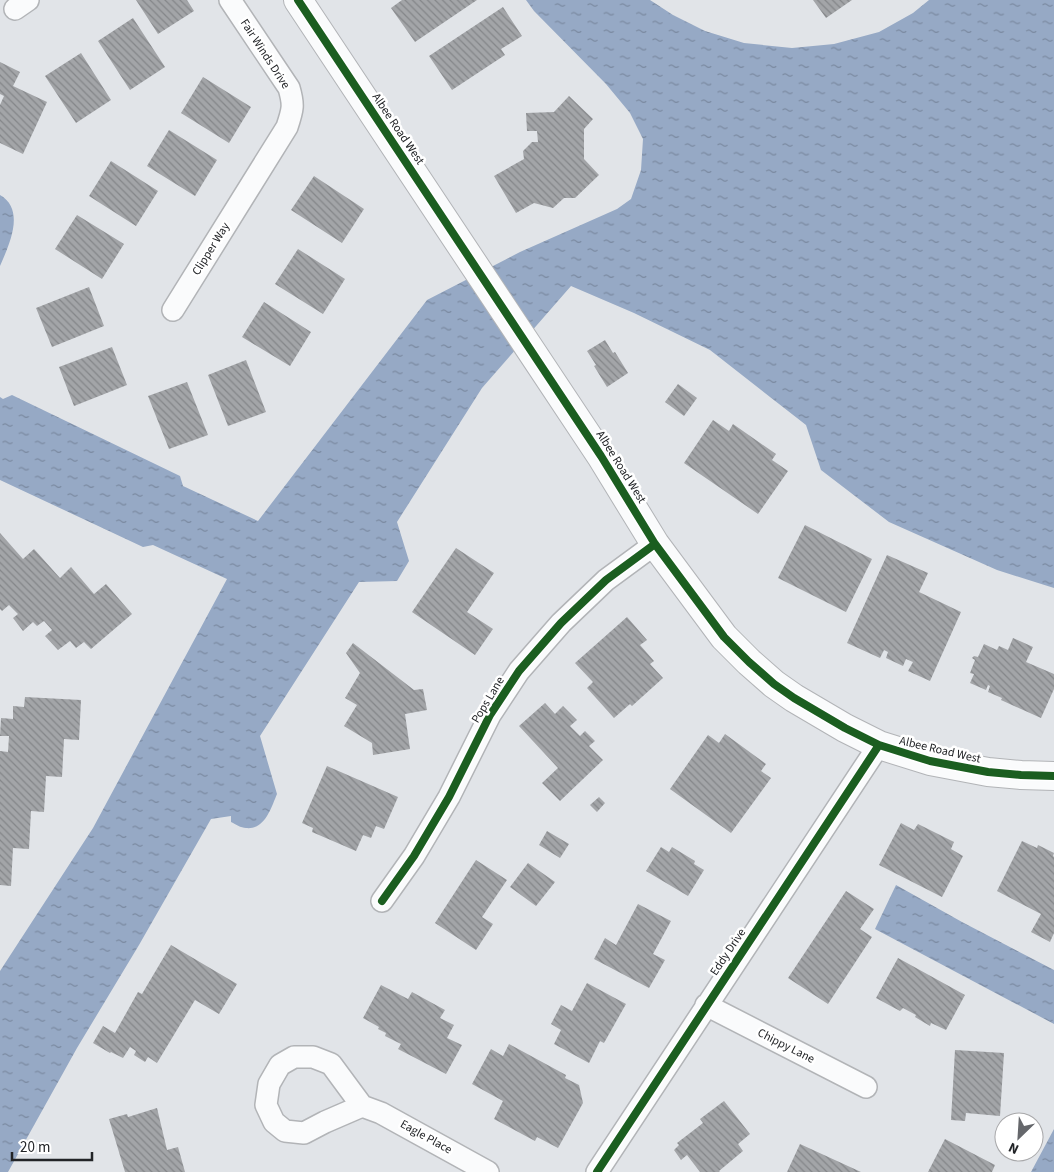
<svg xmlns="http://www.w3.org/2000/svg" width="1054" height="1172" font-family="'Source Sans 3',sans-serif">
  <defs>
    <pattern id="water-ripples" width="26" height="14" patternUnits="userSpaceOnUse" patternTransform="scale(1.25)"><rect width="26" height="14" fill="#96a9c5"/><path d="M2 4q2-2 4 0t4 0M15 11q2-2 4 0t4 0" fill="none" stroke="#7a89a0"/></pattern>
    <pattern id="building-back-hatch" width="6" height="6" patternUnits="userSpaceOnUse" patternTransform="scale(1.25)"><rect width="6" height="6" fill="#a3a5a8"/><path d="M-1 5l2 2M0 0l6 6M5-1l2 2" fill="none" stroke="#848689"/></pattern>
  </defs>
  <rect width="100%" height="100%" fill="#e1e4e8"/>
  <!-- water -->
  <path fill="url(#water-ripples)" d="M526,0H650L673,15L705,31L744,43L792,48L834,44L879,32L913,13L929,0H1054V588L997,570L889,522L821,470L806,425L710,350L634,313L571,286L482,388L397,522L409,561L397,581L359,582L260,736L277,794C271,808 265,830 246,828C241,828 235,824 231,822V816L211,819L139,945L77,1048L8,1172H0V971L93,828L227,579L153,545L143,547L0,480V397L3,399L12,395L180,476L183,486L258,521L427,300L520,252L617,209L631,199L641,170L643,139L630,113L606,84L534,11Z
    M0,195C26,210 9,245 0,266Z
    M896,885L962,922L1054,970V1024L875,929Z
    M1054,1129V1172H1031Z"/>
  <!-- building -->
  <path fill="url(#building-back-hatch)" d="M136,0H187L194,11L158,34Z
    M402,0H477L415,42L391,8Z
    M813,0H852L826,18Z
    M503,7L522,36L501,49L505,55L452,90L429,56Z
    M133,18L165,67L130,90L98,41Z
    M81,53L111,100L76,123L45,76Z
    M0,62L20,72L13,86L47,102L23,154L0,143V105L4,96L0,94Z
    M203,77L251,107L229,143L181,113Z
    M569,96L593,119L584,129V159L599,175L575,198H564L553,208L534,203L516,213L494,176L524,159L523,151L532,142H538L537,131H527L526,113L554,112Z
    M169,130L217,160L195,196L147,166Z
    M111,161L158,191L136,226L89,196Z
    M314,176L364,209L342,243L291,210Z
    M77,215L124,244L102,279L55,249Z
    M298,249L345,279L323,314L275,284Z
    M89,287L104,326L52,347L36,308Z
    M264,302L311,332L290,366L242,337Z
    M605,340L613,353L615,352L628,373L607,387L594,366L596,365L587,351Z
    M112,347L127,385L74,406L59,367Z
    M246,360L266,412L228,426L208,375Z
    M187,382L208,435L169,449L148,396Z
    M678,384L697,398L684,416L665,402Z
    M713,420L729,431L733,424L776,454L772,460L788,471L758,514L684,463Z
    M805,525L872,559L846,612L778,578Z
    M0,533L23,559L34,549L60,578L71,567L94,594L106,584L132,614L91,649L84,642L76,648L70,641L58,650L45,636L52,630L44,621L37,626L33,622L23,631L13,618L18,614L9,605L2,611L0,609Z
    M456,548L494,573L467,612L493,629L475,655L412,612Z
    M887,555L928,573L919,592L961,612L930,681L908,671L913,662L906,659L903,666L886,658L888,652L884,650L880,658L847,643Z
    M627,617L647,640L640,645L654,661L650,664L663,678L632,706L630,704L614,718L587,688L593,682L575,663Z
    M1013,638L1033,647L1026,662L1054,674V689L1041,718L1001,700L1002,698L988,692L990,686L988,685L986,690L970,683L974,674L970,673L975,660L972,658L974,656L978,657L984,644L997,650L999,646L1008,650Z
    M353,643L414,690L423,689L427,710L405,714L410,749L373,755L372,743L344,726L357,705L345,698L360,673L346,653Z
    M25,697L81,700L79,740L64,739L62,777L46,776L44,812L31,811L29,849L13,848L11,886L0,885V751L8,752L9,736H0L1,718L13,719V706L24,707Z
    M545,703L555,714L563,706L577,720L570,726L580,736L585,731L595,741L589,746L603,760L560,801L542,783L558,768L519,726Z
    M725,734L766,764L761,771L771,778L731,833L670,789L708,735L719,743Z
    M327,766L398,797L384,829L376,826L371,838L363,835L356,851L312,832L313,828L302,823Z
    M599,797L605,803L597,812L590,805Z
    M901,823L914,830L918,824L954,842L951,849L963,856L942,897L879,865Z
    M547,831L569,844L560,858L539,845Z
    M1022,841L1037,848L1038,845L1054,853L1053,856L1054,857V933L1050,942L1031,932L1041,914L997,891Z
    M661,847L669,852L672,847L695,861L694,864L704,870L688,896L646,871Z
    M476,860L507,880L482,917L493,924L476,950L435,923Z
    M528,863L555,882L536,906L510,887Z
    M846,891L874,909L860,929L872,937L828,1004L788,978Z
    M638,904L671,921L653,954L665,960L649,988L594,959L605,938L616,945Z
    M171,945L237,984L219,1014L195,1000L157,1063L148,1057L145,1062L134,1055L136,1051L130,1047L123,1058L111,1052L110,1053L93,1043L103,1026L115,1033L138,992L142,994Z
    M898,958L965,995L946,1030L931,1023L930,1026L915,1017L916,1015L903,1008L900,1011L876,998Z
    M587,983L626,1004L604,1043L600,1041L589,1063L554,1044L561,1030L551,1024L561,1005L572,1011Z
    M381,985L408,999L412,992L445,1010L440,1018L454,1025L447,1038L462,1045L446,1074L398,1049L401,1044L385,1036L386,1033L378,1029L379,1027L363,1018Z
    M509,1044L566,1075L565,1078L579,1085L583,1103L558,1148L537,1137L535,1141L494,1119L503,1101L472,1084L491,1049L503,1056Z
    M955,1050L1004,1053L1000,1116L966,1113L965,1121L951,1120Z
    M724,1101L750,1134L738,1144L743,1151L719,1171L720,1172H700L687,1155L681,1160L674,1150L679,1145L677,1143L703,1123L700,1119Z
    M157,1108L167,1150L178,1147L185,1172H125L109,1119L127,1114L128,1117Z
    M945,1139L995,1165L992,1172H928Z
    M800,1144L861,1172H787Z"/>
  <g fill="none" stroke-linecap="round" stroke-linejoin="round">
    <!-- street casing -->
    <g stroke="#b2b4b7" stroke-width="24">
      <path id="street" d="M15,9L28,0
        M173,310L287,127C293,109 294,105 289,88L230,0
        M382,901L414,856L449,797L490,715L519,671L561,623L606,580L655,544
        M706,1005L866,1087
        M362,1106L325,1122L304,1133L285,1131L274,1122L266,1105L269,1084L280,1065L294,1057H313L331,1064L362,1106L381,1113L488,1172
        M597,1172L879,745"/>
    </g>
    <!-- secondary casing -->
    <g stroke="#b2b4b7" stroke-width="30">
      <path id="secondary" d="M298,0L601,456L655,544L724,637L749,662L774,684L794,698L845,728L879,745L930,761L988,772L1021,775L1054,776"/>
    </g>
    <!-- street -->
    <use href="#street" stroke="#fafbfc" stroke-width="21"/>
    <!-- secondary -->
    <use href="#secondary" stroke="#fafbfc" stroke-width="28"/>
    <!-- cycleway casing -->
    <g stroke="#fff" stroke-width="11">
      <path id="cycleway" d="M298,0L601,456L655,544L724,637L749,662L774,684L794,698L845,728L879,745L930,761L988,772L1021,775L1054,776
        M382,901L414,856L449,797L490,715L519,671L561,623L606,580L655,544
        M597,1172L879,745"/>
    </g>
    <!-- cycleway -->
    <use href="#cycleway" stroke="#1b5e20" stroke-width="8"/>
  </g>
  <g text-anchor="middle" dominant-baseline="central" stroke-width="5" stroke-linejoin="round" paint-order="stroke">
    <!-- street labels -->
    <g font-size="12" fill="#222427" stroke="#fff">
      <text transform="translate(265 54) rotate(57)">Fair Winds Drive</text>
      <text transform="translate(398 129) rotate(56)">Albee Road West</text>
      <text transform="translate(211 249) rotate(-58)">Clipper Way</text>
      <text transform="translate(621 467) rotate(58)">Albee Road West</text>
      <text transform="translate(488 700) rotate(-59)">Pops Lane</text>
      <text transform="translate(940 750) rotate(13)">Albee Road West</text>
      <text transform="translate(728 952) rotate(-56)">Eddy Drive</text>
      <text transform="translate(786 1046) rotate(27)">Chippy Lane</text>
      <text transform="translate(426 1137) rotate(29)">Eagle Place</text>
    </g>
  </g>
  <!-- north arrow -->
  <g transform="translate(1019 1137) rotate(205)"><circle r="24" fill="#ffffff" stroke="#a7a7a9"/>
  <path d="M0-4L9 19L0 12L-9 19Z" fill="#65676b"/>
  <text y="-8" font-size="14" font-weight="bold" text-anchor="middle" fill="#222427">N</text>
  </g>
  <!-- scale -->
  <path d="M12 1152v8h80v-8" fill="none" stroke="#222427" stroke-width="2.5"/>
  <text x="20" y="1152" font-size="15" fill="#222427" stroke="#ffffff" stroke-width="4" paint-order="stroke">20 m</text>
</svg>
